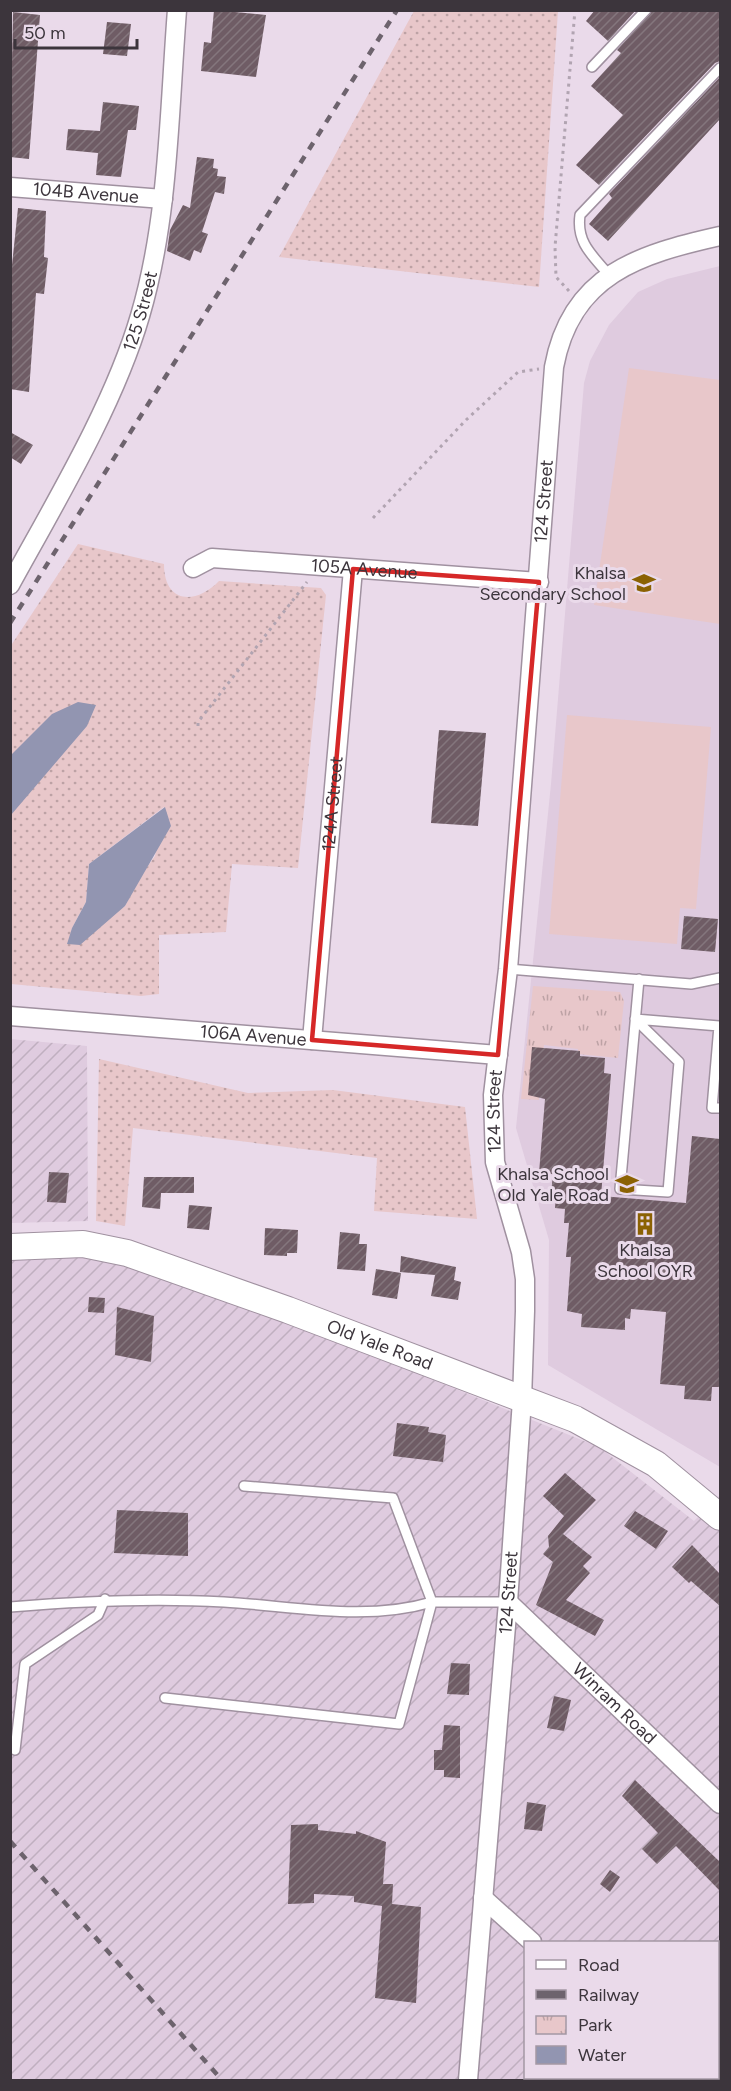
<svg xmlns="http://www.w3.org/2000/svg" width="731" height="2091" font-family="Figtree,sans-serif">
  <defs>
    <pattern id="industrial-furrows" width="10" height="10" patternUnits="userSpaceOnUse" patternTransform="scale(1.5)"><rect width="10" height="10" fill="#dfcbdf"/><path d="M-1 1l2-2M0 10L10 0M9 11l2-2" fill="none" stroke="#c0afc0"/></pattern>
    <pattern id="grass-dots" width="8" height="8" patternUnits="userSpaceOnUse" patternTransform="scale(1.5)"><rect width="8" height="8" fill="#e8c7ca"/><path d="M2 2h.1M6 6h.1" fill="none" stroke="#bda2a5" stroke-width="1.8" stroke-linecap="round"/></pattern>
    <pattern id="park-tufts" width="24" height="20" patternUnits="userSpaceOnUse" patternTransform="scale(1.5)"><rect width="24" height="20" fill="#e8c7ca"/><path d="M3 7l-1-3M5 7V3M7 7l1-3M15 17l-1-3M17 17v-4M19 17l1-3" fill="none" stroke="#bda2a5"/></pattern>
    <pattern id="building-hatch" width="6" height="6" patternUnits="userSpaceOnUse" patternTransform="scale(1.5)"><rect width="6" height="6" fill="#6f5c65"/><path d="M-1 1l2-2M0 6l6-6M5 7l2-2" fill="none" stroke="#84767d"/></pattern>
  </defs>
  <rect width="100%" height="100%" fill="#eadaea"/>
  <!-- built -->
  <path fill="#dfcbdf" d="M720,266V1467L548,1365L549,1240L516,1128L551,784L584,383L590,361L609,325L638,292L667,279Z"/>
  <!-- industrial -->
  <path fill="url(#industrial-furrows)" fill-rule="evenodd" d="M10,1039L87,1046L88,1221L11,1223Z
    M95,1252L251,1306L599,1447L694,1521L720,1495V2080H11V1257ZM526,1942H718V2078H526Z"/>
  <!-- grass -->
  <path fill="url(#grass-dots)" fill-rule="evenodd" d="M414,11H558L539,287L279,257Z
    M78,544L164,564C164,604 196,605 219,581L321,588L326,595L298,868L232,864L226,932L159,935V994L141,996L11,984L10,647ZM164,807L155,856L140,877L125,906L68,944L72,928L86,902L89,864Z
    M99,1059L248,1093L333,1090L465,1107L477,1219L374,1211L377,1158L133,1128L125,1226L96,1221Z"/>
  <!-- park -->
  <path fill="url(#park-tufts)" d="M533,986L620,992L624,1001L618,1058L578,1054V1049L544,1045L539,1100L521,1099Z"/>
  <!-- pitch -->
  <path fill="#e8c7ca" d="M629,368L720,380V624L594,605Z
    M567,715L711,727L696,909L680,908L677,944L549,934Z"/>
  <!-- water -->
  <path fill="#9295b1" d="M78,702L96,705L87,726L11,815V755L52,714Z
    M165,807L171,826L125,906L80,945L67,944L72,928L86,902L89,864Z"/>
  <!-- building -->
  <path fill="url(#building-hatch)" d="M214,10L266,15L256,77L201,71L204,42L211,43Z
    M595,10H636L608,41L586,21Z
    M653,10H720V61L715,63L599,185L576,165L623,115L591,86L621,53L617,50Z
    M13,12L40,15L29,159L10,157Z
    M107,22L131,24L127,56L103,54Z
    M720,77V119L608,241L589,224L612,198L609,194Z
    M103,102L139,106L136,130H128L121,177L96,175L98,153L66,150L68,129L100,131Z
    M197,157L214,159L213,168L218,169L217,176L226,177L224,194L215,192L202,232L208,234L201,253L194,250L190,261L167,251L170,230L183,205L190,208Z
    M18,208L46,211L44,257L48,258L44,294L36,293L29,392L10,389V284Z
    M10,432L33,445L21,464L10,457Z
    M439,730L486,733L478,826L431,823Z
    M684,916L718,919L715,952L681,949Z
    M532,1047L580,1051V1056L605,1058L604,1073L611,1074L601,1196L686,1203L692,1136L720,1139V1387H712L711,1401L684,1399L685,1386L660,1384L666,1312L631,1309L630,1319L625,1318V1330L581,1327L582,1314L567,1311L571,1257H566L569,1223H564L565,1209L555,1208L556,1195L551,1194L553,1174L539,1173L545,1099L528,1095Z
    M49,1172L69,1173L66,1203L47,1202Z
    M144,1177H194V1193H161L160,1209L142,1207Z
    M189,1205L212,1207L209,1230L187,1228Z
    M265,1228L298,1230L297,1253H287V1256L264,1255Z
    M340,1232L360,1234L359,1244H367L365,1271L337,1269Z
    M401,1256L456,1267L454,1280L461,1282L458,1300L431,1296L435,1275L400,1272Z
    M376,1269L401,1273L397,1299L372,1295Z
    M89,1297L105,1298L104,1313L88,1312Z
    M117,1307L154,1316L151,1362L115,1355Z
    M397,1423L429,1427L428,1432L446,1435L443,1462L393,1456Z
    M565,1473L596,1500L563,1534L592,1557L583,1566L590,1573L566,1600L604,1620L595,1636L536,1605L553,1562L543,1554L549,1547L548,1536L564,1516L543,1496Z
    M117,1510L188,1513V1556L114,1553Z
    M635,1511L668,1531L656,1549L624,1526Z
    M692,1545L720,1574V1606L691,1581L689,1583L672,1567Z
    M451,1663L470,1664L469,1695L447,1694Z
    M554,1696L571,1700L564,1731L547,1728Z
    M444,1725L460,1726V1778L444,1777V1770H434V1750H442Z
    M635,1780L720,1862V1891L676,1846L657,1864L642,1849L658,1833L622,1796Z
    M527,1802L546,1805L542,1831L524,1829Z
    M318,1824V1830L356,1834V1831L386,1842L383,1884H393L392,1904L421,1907L416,2003L375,1998L382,1906L354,1902V1896L314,1894V1903L288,1904L291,1825Z
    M610,1870L620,1877L610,1892L600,1884Z"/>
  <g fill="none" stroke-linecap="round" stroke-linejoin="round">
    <!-- service casing -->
    <g stroke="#a091a0" stroke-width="12">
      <path id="service" d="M592,67L646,10
        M610,276C593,256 576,243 580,215L720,68
        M508,969L691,984L720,978
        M635,1019L679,1062L668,1192L620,1189L639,979
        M635,1019L719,1026L712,1108H720
        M10,1607C82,1601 152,1598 224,1602C293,1606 365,1622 432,1602L393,1498L244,1486
        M165,1698L399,1724L432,1602H508
        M15,1750L25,1664L98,1615L105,1599"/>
    </g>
    <!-- minor casing -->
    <g stroke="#a091a0" stroke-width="21">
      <g id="minor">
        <path id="s1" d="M10,187L163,199"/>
        <path id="s2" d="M193,568L212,558L539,582"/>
        <path id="s3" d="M10,585C55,503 114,405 140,316C169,218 169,112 177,10"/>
        <path id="s4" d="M10,1016L498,1055"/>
        <path id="s5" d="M312,1040L353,569"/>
        <path id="s6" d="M508,1602L720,1804"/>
        <path d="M483,1898L532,1942"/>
        <path d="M681,2078L684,2080"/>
        <path id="s7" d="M468,2080L508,1602L522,1400L525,1311V1279L521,1252L495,1162L493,1095L508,969L554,367C571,274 640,254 720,236"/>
      </g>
    </g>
    <!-- secondary casing -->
    <g stroke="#a091a0" stroke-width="28">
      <g id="secondary">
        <path id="s8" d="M10,1247L83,1244L127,1253L288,1310L575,1419L656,1464L720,1517"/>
      </g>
    </g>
    <!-- path -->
    <path stroke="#b1a4b1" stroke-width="3" stroke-dasharray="3 4.5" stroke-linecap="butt" d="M569,291L556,277L555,247L575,10
      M373,518L466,420L518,372L539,369
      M198,726V722L307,582"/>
    <!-- service -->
    <use href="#service" stroke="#fff" stroke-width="9"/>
    <!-- minor -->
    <use href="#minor" stroke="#fff" stroke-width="18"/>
    <!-- secondary -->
    <use href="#secondary" stroke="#fff" stroke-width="26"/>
    <!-- rail -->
    <path stroke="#6d636d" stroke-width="4.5" stroke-dasharray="8 8" stroke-linecap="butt" d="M10,623L397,10
      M10,1841L222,2080"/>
  </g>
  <!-- marked area -->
  <path fill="none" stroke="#d62828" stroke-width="4.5" stroke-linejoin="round" d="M353,569L539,582L498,1055L312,1040Z"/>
  <!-- icons -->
  <defs>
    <g id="school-bare" transform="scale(1.8)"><path d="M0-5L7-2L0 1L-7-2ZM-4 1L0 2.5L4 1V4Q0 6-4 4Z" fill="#8b6203" stroke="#eadaea" stroke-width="2.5" paint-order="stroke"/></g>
    <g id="building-bare" transform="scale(1.8)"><path d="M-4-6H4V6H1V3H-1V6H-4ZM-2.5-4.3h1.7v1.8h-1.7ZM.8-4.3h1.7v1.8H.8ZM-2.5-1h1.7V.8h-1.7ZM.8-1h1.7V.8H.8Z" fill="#8b6203" stroke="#eadaea" stroke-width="2.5" paint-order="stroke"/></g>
  </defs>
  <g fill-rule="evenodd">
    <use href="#school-bare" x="644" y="583"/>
    <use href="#school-bare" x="627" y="1184"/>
    <use href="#building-bare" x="645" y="1224"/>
  </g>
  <g text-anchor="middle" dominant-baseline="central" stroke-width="6" stroke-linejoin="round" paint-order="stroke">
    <!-- street labels -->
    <g font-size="18" fill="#3c353c" stroke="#eadaea">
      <text stroke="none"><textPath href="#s1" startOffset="76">104B Avenue</textPath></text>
      <text stroke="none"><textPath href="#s3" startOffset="304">125 Street</textPath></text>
      <text stroke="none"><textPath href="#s7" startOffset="1587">124 Street</textPath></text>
      <text stroke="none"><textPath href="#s2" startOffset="174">105A Avenue</textPath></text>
      <text stroke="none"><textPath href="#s5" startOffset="237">124A Street</textPath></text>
      <text stroke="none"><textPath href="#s4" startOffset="244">106A Avenue</textPath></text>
      <text stroke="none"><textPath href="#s7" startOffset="975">124 Street</textPath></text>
      <text stroke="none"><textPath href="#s8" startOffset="387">Old Yale Road</textPath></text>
      <text stroke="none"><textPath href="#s7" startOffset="489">124 Street</textPath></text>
      <text stroke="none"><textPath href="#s6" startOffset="147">Winram Road</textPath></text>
    </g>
    <!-- poi labels -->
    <g font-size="18" fill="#3c353c" stroke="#eadaea" text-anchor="end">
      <text x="626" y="573">Khalsa<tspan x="626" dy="21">Secondary School</tspan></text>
      <text x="609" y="1174">Khalsa School<tspan x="609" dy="21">Old Yale Road</tspan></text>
      <text x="645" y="1250" text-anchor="middle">Khalsa<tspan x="645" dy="21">School OYR</tspan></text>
    </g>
  </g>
  <!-- border -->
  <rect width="731" height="2091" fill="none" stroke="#3c353c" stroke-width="24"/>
  <!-- legend -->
  <rect x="524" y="1941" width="195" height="138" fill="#eadaea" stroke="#a498a4" stroke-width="1.5"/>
  <rect x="536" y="1960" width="30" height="9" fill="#ffffff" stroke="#a498a4" stroke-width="1.5"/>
  <text x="578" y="1971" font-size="18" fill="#3c353c">Road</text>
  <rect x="536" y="1990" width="30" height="9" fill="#6d636d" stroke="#a498a4" stroke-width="1.5"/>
  <text x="578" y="2001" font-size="18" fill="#3c353c">Railway</text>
  <rect x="536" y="2016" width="30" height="18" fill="url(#park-tufts)" stroke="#a498a4" stroke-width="1.5"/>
  <text x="578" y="2031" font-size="18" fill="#3c353c">Park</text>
  <rect x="536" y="2046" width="30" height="18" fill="#9295b1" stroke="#a498a4" stroke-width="1.5"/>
  <text x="578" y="2061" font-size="18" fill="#3c353c">Water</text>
  <!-- scale -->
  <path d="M15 39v9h122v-9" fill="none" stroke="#3c353c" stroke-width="3"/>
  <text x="24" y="39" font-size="18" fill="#3c353c" stroke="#eadaea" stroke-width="4.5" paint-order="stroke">50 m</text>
</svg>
